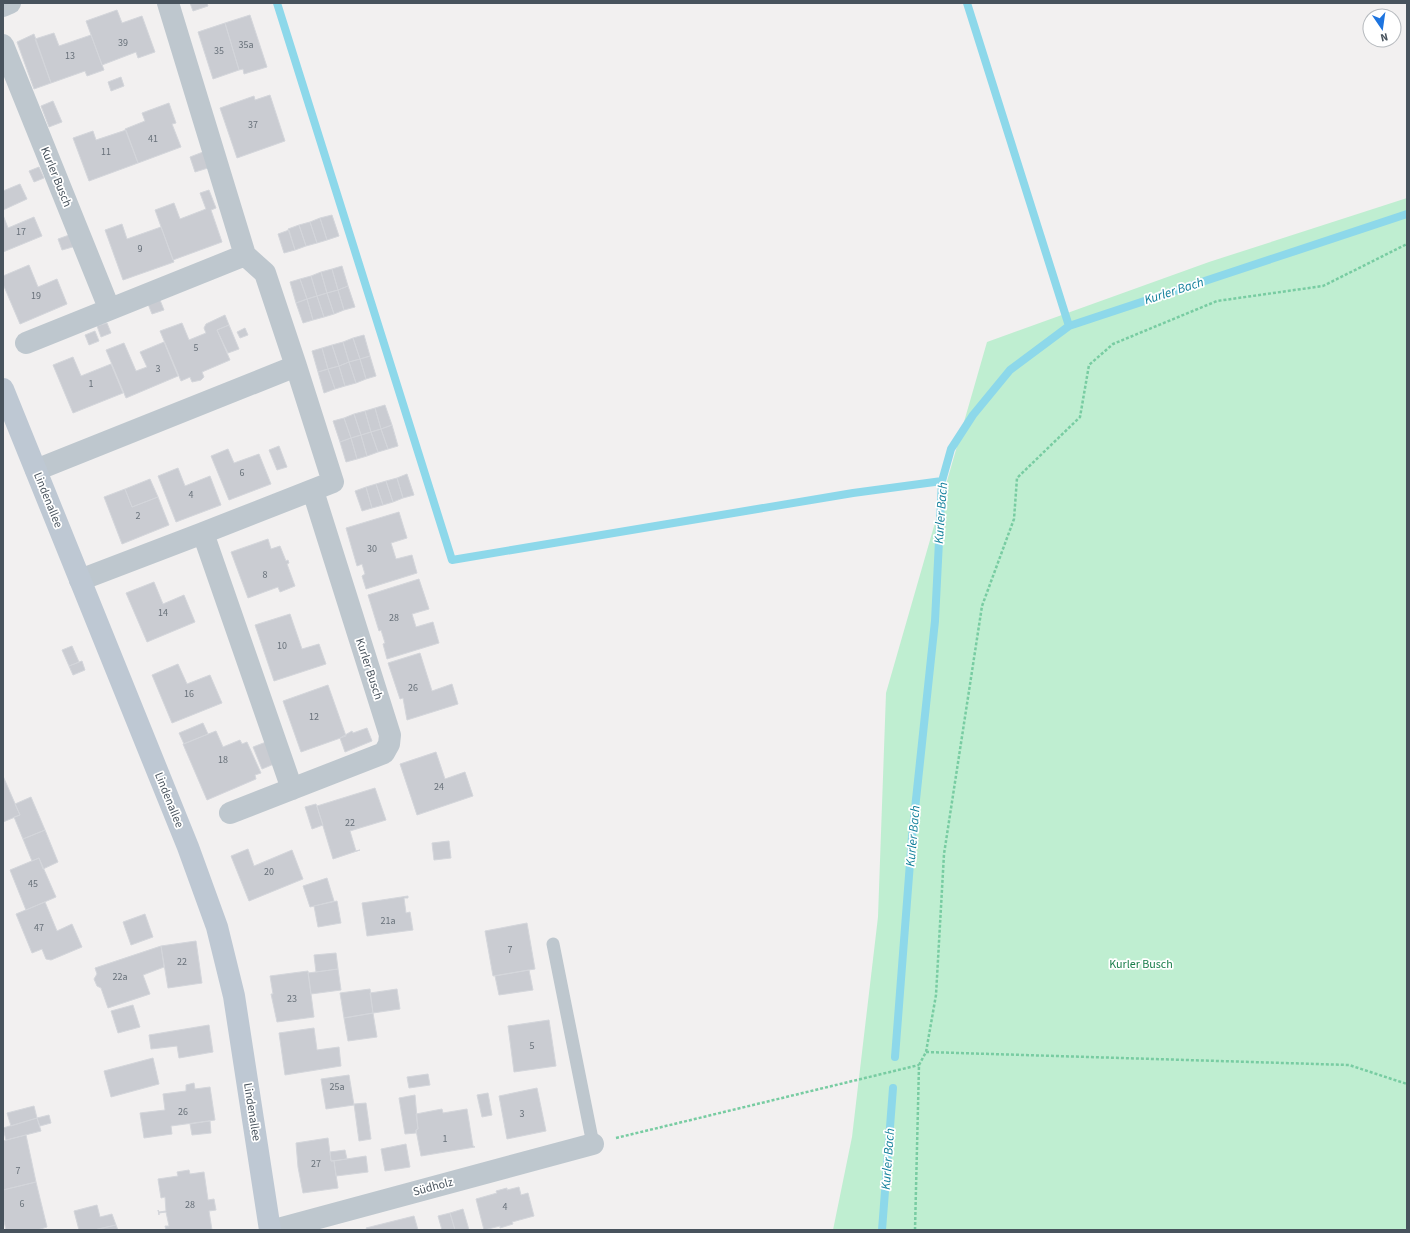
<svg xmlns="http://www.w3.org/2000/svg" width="1410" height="1233" font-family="'Source Sans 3',sans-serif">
  <rect width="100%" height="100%" fill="#f2f0f0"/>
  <!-- green -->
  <path fill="#bfeed1" d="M1407,198V1230H833L852,1137L878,917L886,693L987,342L1209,262Z"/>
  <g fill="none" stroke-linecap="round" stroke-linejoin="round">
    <!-- stream -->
    <path stroke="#8dd8ea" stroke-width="8" d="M277,3L452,560L853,493L942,481
      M967,3L1069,326
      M895,1057L912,837L935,621L942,481L951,449L973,415L1010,370L1069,326L1407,214
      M882,1230L893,1088"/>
  </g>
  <!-- building -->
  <path fill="#caccd2" stroke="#d4d6db" d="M190,3H207L208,6L193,11Z
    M117,10L122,23L142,16L155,52L138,58L136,52L102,65L86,21Z
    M250,15L267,67L244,74L243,69L239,70L225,23Z
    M225,23L239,70L213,79L198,32Z
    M54,33L59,46L91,35L104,70L87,76L85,71L51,83L35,39Z
    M34,34L51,83L34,89L17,42Z
    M121,77L124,86L111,91L108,82Z
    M270,95L285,141L237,158L220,108L254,96L255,100Z
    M53,101L62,122L49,127L41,106Z
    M169,103L176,123L172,124L181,147L138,163L125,129L145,121L142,113Z
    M126,130L138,163L89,181L73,138L93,131L96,140Z
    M203,152L208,168L195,172L190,157Z
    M39,167L44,178L34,182L29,171Z
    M20,184L27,199L3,210V191Z
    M209,190L216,208L211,210L222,242L173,260L155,210L174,203L180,219L206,209L200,193Z
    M3,215L8,228L34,217L42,236L3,252Z
    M332,215L339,236L327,240L320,218Z
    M320,218L327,240L317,243L310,222Z
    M310,222L317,243L306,246L299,225Z
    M122,224L127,239L161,227L174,262L123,280L105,230Z
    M299,225L306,246L295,250L288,229Z
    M289,230L295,250L284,253L278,234Z
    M72,234L76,246L62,250L58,239Z
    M29,265L38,287L57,279L67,304L20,324L3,284V276Z
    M342,266L348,286L338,290L332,269Z
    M332,269L338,290L327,293L321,272Z
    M321,272L327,293L317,296L311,276Z
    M311,276L317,296L307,299L300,279Z
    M300,279L307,299L296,303L290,282Z
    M348,286L355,307L344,310L338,290Z
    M338,290L344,310L334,314L327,293Z
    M327,293L334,314L324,317L317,296Z
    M317,296L324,317L313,320L307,299Z
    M307,299L313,320L303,323L296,303Z
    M160,300L164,310L152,314L148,304Z
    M225,315L229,325L217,330L230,360L202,372L204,377L201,380L192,382L190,377L181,381L160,331L182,323L189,340L206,333L204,328L206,324Z
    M107,323L111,333L101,337L97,326Z
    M229,325L239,349L228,353L217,330Z
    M245,328L248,335L240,338L237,332Z
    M95,331L99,341L89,345L85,335Z
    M364,335L370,356L360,359L353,338Z
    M353,338L360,359L349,362L343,342Z
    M164,342L178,376L126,398L106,350L124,343L136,371L147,367L140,352Z
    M343,342L349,362L339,366L332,345Z
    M332,345L339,366L328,369L322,348Z
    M322,348L328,369L318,372L312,351Z
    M370,356L376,376L366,379L360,359Z
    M73,357L81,376L111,364L123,393L73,413L53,365Z
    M360,359L366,379L356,383L349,362Z
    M349,362L356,383L345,386L339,366Z
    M339,366L345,386L335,389L328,369Z
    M328,369L335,389L324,393L318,372Z
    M385,405L392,425L381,429L375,408Z
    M375,408L381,429L371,432L365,411Z
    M365,411L371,432L361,435L354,414Z
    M354,414L361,435L351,438L344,418Z
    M344,418L351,438L340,442L333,421Z
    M392,425L398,446L388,449L381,429Z
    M381,429L388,449L378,452L371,432Z
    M371,432L378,452L367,456L361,435Z
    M361,435L367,456L357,459L351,438Z
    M351,438L357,459L346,462L340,442Z
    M279,446L287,467L277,470L269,450Z
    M228,449L234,463L259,454L271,484L229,500L211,456Z
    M178,468L185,486L210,476L221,505L176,522L158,476Z
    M407,474L414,495L403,498L397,478Z
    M397,478L403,498L393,502L386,481Z
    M150,479L158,497L132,507L125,489Z
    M386,481L393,502L383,505L376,484Z
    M376,484L383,505L372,508L366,487Z
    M366,487L372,508L362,511L355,491Z
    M125,489L132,507L158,497L169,525L122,544L104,497Z
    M399,512L407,538L391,543L396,559L412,555L417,573L366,589L362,576L365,574L362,564L357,566L346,528Z
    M268,539L271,549L280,546L286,561L288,560L289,563L287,564L295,586L280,592L278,587L248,598L231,552Z
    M419,579L429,609L412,614L416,627L433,622L439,643L387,659L383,644L385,643L381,630L379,631L368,595Z
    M154,582L163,604L184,595L195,622L147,642L126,593Z
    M290,614L302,649L319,644L326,664L274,681L255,625Z
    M72,646L79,662L69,666L62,650Z
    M420,653L432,691L452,684L458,704L407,720L403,698L400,699L388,663Z
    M82,661L85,670L73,675L69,666Z
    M178,664L187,684L210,675L222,703L172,723L152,675Z
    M328,685L346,736L301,752L283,701Z
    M203,723L208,734L184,744L179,733Z
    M367,728L372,741L345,752L340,738L352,731L353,733Z
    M216,731L223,747L240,740L242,744L247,742L261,773L255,775L256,779L207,800L183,744Z
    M266,742L274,764L262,769L253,747Z
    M436,752L445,779L465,772L473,796L417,815L400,764Z
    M3,776L20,815L3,822Z
    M375,788L386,820L350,831L356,851L360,850L333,859L317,806Z
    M31,797L45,830L23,839L14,817L20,815L15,804Z
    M316,804L323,825L312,829L305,807Z
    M45,830L58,862L43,869L39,858L32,861L23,839Z
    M449,841L451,858L434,860L432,843Z
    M248,849L254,866L292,850L303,879L249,901L231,856Z
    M39,858L56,897L26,910L10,870Z
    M327,878L334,901L310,907L303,886Z
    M408,896V898H404L406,913L410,912L413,930L367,936L362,903Z
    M337,901L341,923L318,927L314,906Z
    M45,902L57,931L72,924L82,947L51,960L46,959L42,949L32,953L16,914Z
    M145,914L153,937L131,945L123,922Z
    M527,923L535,969L493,976L485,931Z
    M196,941L202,983L168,988L161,946Z
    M161,946L164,967L143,975L150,994L108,1008L101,988L97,986L94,979L97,974L95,968Z
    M336,953L338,969L316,972L314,955Z
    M338,969L341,990L311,994L308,973Z
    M529,970L533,990L499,995L495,976Z
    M308,971L314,1017L277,1022L271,994H273L270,976Z
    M370,989L373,1013L344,1018L340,993Z
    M397,989L400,1009L373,1013L370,993Z
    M133,1005L140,1027L118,1033L111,1011Z
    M373,1013L377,1037L348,1041L344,1018Z
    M549,1020L556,1066L514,1072L508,1026Z
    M209,1025L213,1052L179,1058L177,1046L151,1049L149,1035Z
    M314,1028L317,1050L339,1047L341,1066L285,1075L279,1033Z
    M153,1058L159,1084L111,1097L104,1071Z
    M428,1074L430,1085L409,1088L407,1077Z
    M349,1075L354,1105L326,1109L321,1079Z
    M194,1083L195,1089L210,1087L215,1120L171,1126L172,1134L144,1138L140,1113L165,1110L163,1094L186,1091V1085Z
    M537,1088L546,1131L507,1139L499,1096Z
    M488,1093L492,1115L482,1117L477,1095Z
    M415,1095L418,1129L416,1130V1133L405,1134L399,1098Z
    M366,1103L371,1139L359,1141L354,1104Z
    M34,1106L37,1118L11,1126L7,1113Z
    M442,1109L443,1113L467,1109L473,1146L475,1147L421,1156L416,1130L418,1129L416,1114Z
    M49,1115L51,1123L40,1126L37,1118Z
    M37,1118L41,1131L6,1140L3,1128Z
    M210,1121L211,1133L192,1135L190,1124Z
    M26,1135L36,1182L3,1190V1141Z
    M328,1138L331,1161H334L338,1188L303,1193L298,1167L296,1143Z
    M406,1144L410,1167L385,1171L381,1149Z
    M345,1150L347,1159L331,1161L330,1152Z
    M366,1156L368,1172L336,1176L334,1161Z
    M189,1170L190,1174L204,1172L208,1200L214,1199L216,1210L209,1211L212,1230H166L165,1226H169L166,1212L159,1213V1215L158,1210L159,1212L166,1211L165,1197L161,1198L158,1179L178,1176L177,1172Z
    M36,1182L47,1227L37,1230H6L3,1217V1190Z
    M519,1187L521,1195L528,1193L534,1216L512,1222L513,1224L500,1228V1226L484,1230L476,1199L497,1193L496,1191L507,1188V1190Z
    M97,1205L100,1217L112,1214L116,1225L94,1230H79L74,1211Z
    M463,1209L469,1230H455L450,1213Z
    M450,1213L455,1230H442L438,1216Z
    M414,1216L418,1230H367L366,1228Z
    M116,1225L118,1230H94Z"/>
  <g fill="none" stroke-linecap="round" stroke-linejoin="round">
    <!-- path -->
    <path stroke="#78cca2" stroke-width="2.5" stroke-dasharray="3 2" stroke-linecap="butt" d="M926,1052L1349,1065L1407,1084
      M616,1138L919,1065
      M915,1230L919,1065L926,1052L936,995L944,854L982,606L1014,519L1017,478L1080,417L1089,365L1113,344L1217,301L1323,286L1407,244"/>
    <!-- lane -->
    <path stroke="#bec7ce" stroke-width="13" d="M553,944L593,1144"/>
    <!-- street -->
    <path stroke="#bec7ce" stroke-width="22" d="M168,3L245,255L265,273L296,366
      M3,6L10,3
      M3,45L109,308
      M26,343L245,255
      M36,470L296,366L333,482L203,533L292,789
      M80,580L203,533
      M230,813L384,753L389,744L390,735L313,491
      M274,1230L593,1144"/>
    <!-- secondary -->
    <path stroke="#bec8d3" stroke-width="22" d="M3,389L188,847L217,927L234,996L270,1230"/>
  </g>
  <g text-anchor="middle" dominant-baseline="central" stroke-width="3.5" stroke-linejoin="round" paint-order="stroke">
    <!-- number labels -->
    <g font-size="10" fill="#68717a">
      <text x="123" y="43">39</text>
      <text x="246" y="45">35a</text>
      <text x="219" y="51">35</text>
      <text x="70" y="56">13</text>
      <text x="253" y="125">37</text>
      <text x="153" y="139">41</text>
      <text x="106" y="152">11</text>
      <text x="21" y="232">17</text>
      <text x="140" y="249">9</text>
      <text x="36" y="296">19</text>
      <text x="196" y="348">5</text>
      <text x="158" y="369">3</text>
      <text x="91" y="384">1</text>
      <text x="242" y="473">6</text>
      <text x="191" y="495">4</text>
      <text x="138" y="516">2</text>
      <text x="372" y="549">30</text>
      <text x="265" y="575">8</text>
      <text x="163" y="613">14</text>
      <text x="394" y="618">28</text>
      <text x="282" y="646">10</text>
      <text x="413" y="688">26</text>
      <text x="189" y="694">16</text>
      <text x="314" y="717">12</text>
      <text x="223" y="760">18</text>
      <text x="439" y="787">24</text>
      <text x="350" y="823">22</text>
      <text x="269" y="872">20</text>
      <text x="33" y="884">45</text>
      <text x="388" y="921">21a</text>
      <text x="39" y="928">47</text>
      <text x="510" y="950">7</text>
      <text x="182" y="962">22</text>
      <text x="120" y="977">22a</text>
      <text x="292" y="999">23</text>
      <text x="532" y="1046">5</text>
      <text x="337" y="1087">25a</text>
      <text x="183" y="1112">26</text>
      <text x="522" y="1114">3</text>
      <text x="445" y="1139">1</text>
      <text x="316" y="1164">27</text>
      <text x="18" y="1171">7</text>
      <text x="22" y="1204">6</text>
      <text x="190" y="1205">28</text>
      <text x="505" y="1207">4</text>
    </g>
    <!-- street labels -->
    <g font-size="12" fill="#48535d" stroke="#fff">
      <text transform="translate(56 177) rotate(68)">Kurler Busch</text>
      <text transform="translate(48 500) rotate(68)">Lindenallee</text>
      <text transform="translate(369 669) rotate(72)">Kurler Busch</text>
      <text transform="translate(169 800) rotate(68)">Lindenallee</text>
      <text transform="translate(252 1112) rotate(81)">Lindenallee</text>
      <text transform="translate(433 1187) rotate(-15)">Südholz</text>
    </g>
    <!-- park labels -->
    <g font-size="12" fill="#197e4a" stroke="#fff">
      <text x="1141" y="964">Kurler Busch</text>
    </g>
    <!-- water labels -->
    <g font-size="13" font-style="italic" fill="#0f7e9a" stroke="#fff">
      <text transform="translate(1174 291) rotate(-18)">Kurler Bach</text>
      <text transform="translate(941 513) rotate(-86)">Kurler Bach</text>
      <text transform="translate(913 836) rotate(-85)">Kurler Bach</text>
      <text transform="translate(888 1159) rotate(-86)">Kurler Bach</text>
    </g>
  </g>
  <!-- border -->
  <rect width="1410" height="1233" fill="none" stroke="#48535d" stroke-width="8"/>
  <!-- north arrow -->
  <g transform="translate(1382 28) rotate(167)"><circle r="19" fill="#ffffff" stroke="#b6babe"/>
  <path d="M0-3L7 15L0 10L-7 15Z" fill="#1d74df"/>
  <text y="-6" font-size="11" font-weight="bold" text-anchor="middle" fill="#48535d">N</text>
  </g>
</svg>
